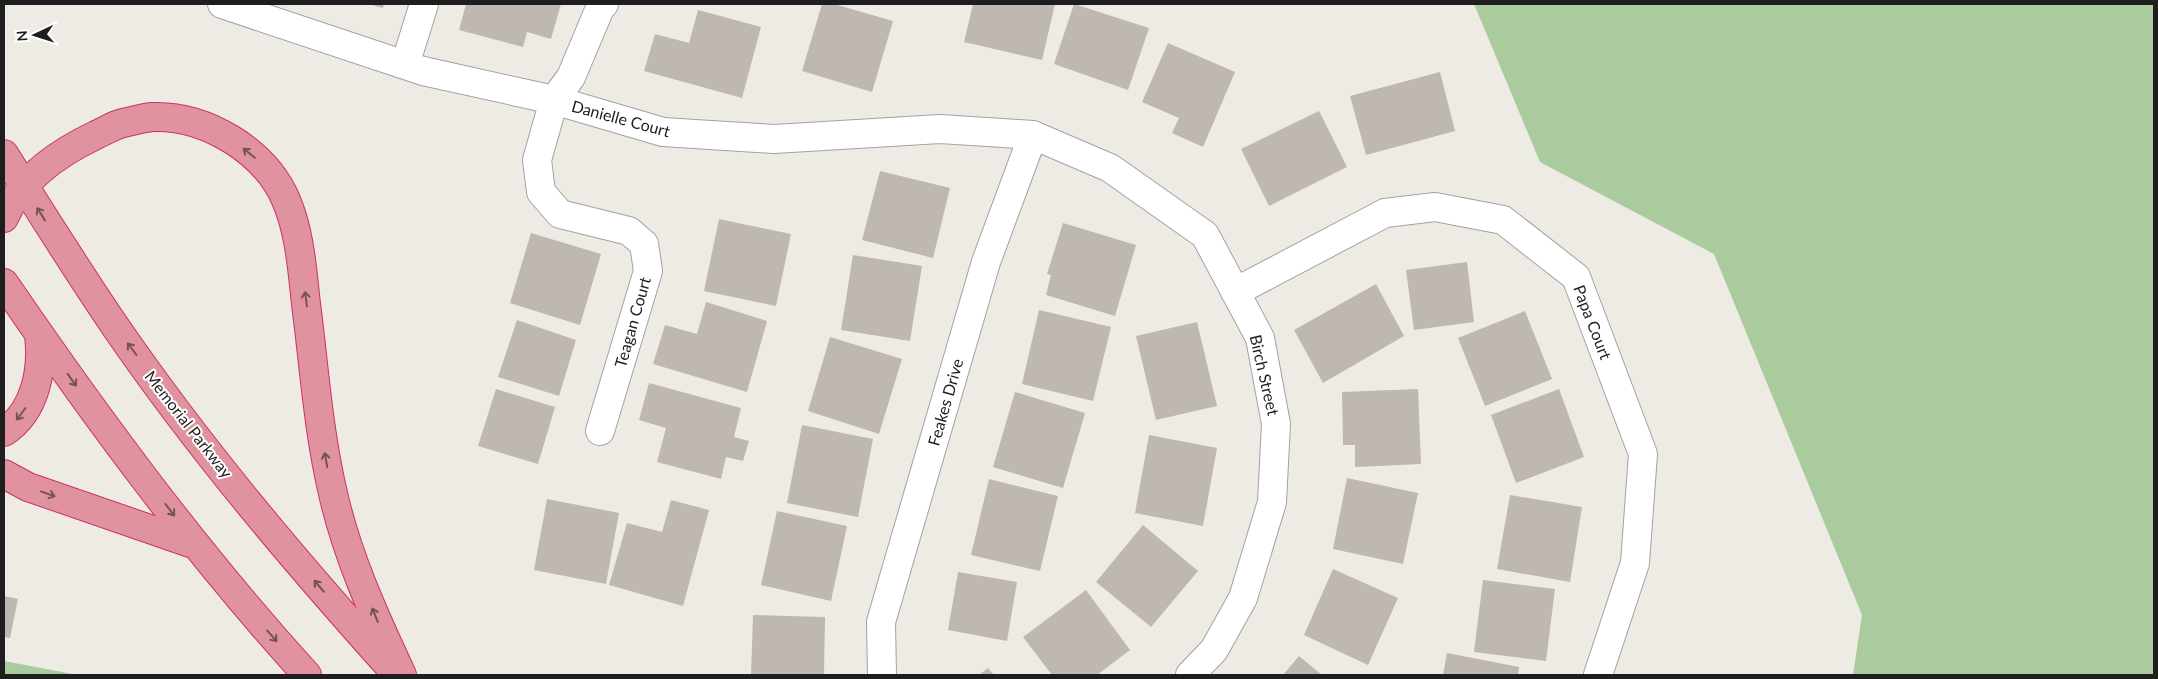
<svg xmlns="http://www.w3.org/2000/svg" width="2158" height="679" font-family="Lato,sans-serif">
  <rect width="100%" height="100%" fill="#eeebe5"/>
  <!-- forest -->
  <path fill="#a9cb9d" d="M1474,4H2154V675H1853L1862,615L1714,254L1540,162Z
    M4,661L78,675H4Z"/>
  <!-- building -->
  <path fill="#beb7b2" d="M368,4H384L383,8Z
    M466,4H561L551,39L527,32L523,47L459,30Z
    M822,4H834L893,21L872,92L802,71Z
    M973,4H1055L1042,60L964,42Z
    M1074,4L1149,28L1128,90L1054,64Z
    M698,10L761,27L742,98L644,71L655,34L689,43Z
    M1168,43L1235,72L1203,147L1172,133L1179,118L1142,102Z
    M1440,72L1455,131L1366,155L1350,96Z
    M1319,111L1347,167L1269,206L1241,149Z
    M880,171L950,188L933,258L862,240Z
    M719,219L791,234L776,306L704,291Z
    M1063,223L1136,245L1115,316L1046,295L1051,275L1047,274Z
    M531,233L601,254L580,325L510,303Z
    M853,255L922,266L910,341L841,330Z
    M1467,262L1474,322L1414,330L1406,270Z
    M1376,284L1404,336L1323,383L1294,330Z
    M706,302L767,321L747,392L653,364L665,325L697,334Z
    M1039,310L1111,327L1093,401L1022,384Z
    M1525,311L1552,379L1485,406L1458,338Z
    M517,320L576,340L559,396L498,377Z
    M1197,322L1217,406L1156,420L1136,336Z
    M830,337L902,359L879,434L808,411Z
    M649,383L741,408L734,437L749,441L743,461L726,457L721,479L657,462L666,428L639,420Z
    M496,389L555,407L538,464L478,446Z
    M1418,389L1421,464L1355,467V445H1343L1342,392Z
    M1559,389L1584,457L1516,483L1491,415Z
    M1015,392L1085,413L1063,488L993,467Z
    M802,425L873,439L858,517L787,503Z
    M1149,435L1217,448L1203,526L1135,513Z
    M1347,478L1418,493L1403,564L1333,549Z
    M989,479L1058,496L1040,571L971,555Z
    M1510,495L1582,507L1570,582L1497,569Z
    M547,499L619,513L606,584L534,570Z
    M671,500L709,510L683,606L609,585L627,523L662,532Z
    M777,511L847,526L831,601L761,585Z
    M1143,525L1198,571L1151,627L1096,582Z
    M1333,569L1398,598L1368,665L1304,635Z
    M958,572L1017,582L1007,641L948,630Z
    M1483,580L1555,589L1546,661L1474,652Z
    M1086,590L1130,650L1097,675H1052L1023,637Z
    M4,596L18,599L10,638L4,637Z
    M753,615L825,617L824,675H751Z
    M1447,653L1519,667L1518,675H1443Z
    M1299,656L1322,675H1283Z
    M988,668L994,675H979Z"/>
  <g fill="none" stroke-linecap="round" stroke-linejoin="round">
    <!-- street casing -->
    <g stroke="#a2a2a2" stroke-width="30">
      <path id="street" d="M222,4L423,71L554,100L663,132L774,139L940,129L1033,135L1110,168L1205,235L1260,338L1276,424L1272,502L1243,598L1214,650L1190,675
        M405,65L424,4
        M1235,292L1385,213L1435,207L1503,220L1576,277L1643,454L1635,563L1598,675
        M600,431L648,271L644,244L629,231L560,214L541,192L537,160L554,100L571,77L600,8L604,4
        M882,675L881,622L986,262L1033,135"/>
    </g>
    <!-- highway casing -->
    <g stroke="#cd3164" stroke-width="30">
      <path id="highway" d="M4,154C41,213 78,272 117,329C199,448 293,559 389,666
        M4,218C21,178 58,153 96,135C105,131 114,125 123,123C132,121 143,118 152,117C206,115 265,151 286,200C300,233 302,268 306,304C314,365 318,428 332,489C346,554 374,615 402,675
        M4,283C97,419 196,553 307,675
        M4,432C36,411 43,369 39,335
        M4,474L28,487L196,545"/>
    </g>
    <!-- street -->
    <use href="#street" stroke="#fff" stroke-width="28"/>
    <!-- highway -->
    <use href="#highway" stroke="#e0929f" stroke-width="28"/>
  </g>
  <!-- one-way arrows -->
  <defs><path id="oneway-shaft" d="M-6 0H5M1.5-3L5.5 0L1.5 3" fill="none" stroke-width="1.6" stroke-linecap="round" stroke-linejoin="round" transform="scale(1.25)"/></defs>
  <g stroke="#755258">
    <use href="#oneway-shaft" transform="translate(249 153) rotate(-141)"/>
    <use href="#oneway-shaft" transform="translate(41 214) rotate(-122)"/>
    <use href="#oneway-shaft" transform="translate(306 299) rotate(-97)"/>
    <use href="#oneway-shaft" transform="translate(132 349) rotate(-127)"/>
    <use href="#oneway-shaft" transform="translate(72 380) rotate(54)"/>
    <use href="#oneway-shaft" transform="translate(21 414) rotate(127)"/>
    <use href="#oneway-shaft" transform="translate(326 460) rotate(-100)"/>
    <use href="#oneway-shaft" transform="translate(48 494) rotate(20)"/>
    <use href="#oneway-shaft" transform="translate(170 510) rotate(53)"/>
    <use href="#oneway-shaft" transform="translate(319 586) rotate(-130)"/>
    <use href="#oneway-shaft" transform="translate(375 615) rotate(-112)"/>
    <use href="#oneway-shaft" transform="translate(272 636) rotate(49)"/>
  </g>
  <g text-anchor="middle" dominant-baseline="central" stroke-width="4" stroke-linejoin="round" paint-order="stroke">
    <!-- street labels -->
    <g font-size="16" fill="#1e1e1e" stroke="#fff">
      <text transform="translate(621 118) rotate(15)">Danielle Court</text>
      <text transform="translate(632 322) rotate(-74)">Teagan Court</text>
      <text transform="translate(1593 322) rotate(69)">Papa Court</text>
      <text transform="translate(1265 375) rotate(77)">Birch Street</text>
      <text transform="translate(945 402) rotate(-74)">Feakes Drive</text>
      <text transform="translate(189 424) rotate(52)">Memorial Parkway</text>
    </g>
  </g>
  <!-- border -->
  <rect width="2158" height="679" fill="none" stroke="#1e1e1e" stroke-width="10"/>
  <!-- north arrow -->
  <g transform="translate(35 35) rotate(266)" stroke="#ffffff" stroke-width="4" paint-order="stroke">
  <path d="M0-4L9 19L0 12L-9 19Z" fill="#1e1e1e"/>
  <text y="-8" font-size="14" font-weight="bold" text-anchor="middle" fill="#1e1e1e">N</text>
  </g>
</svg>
